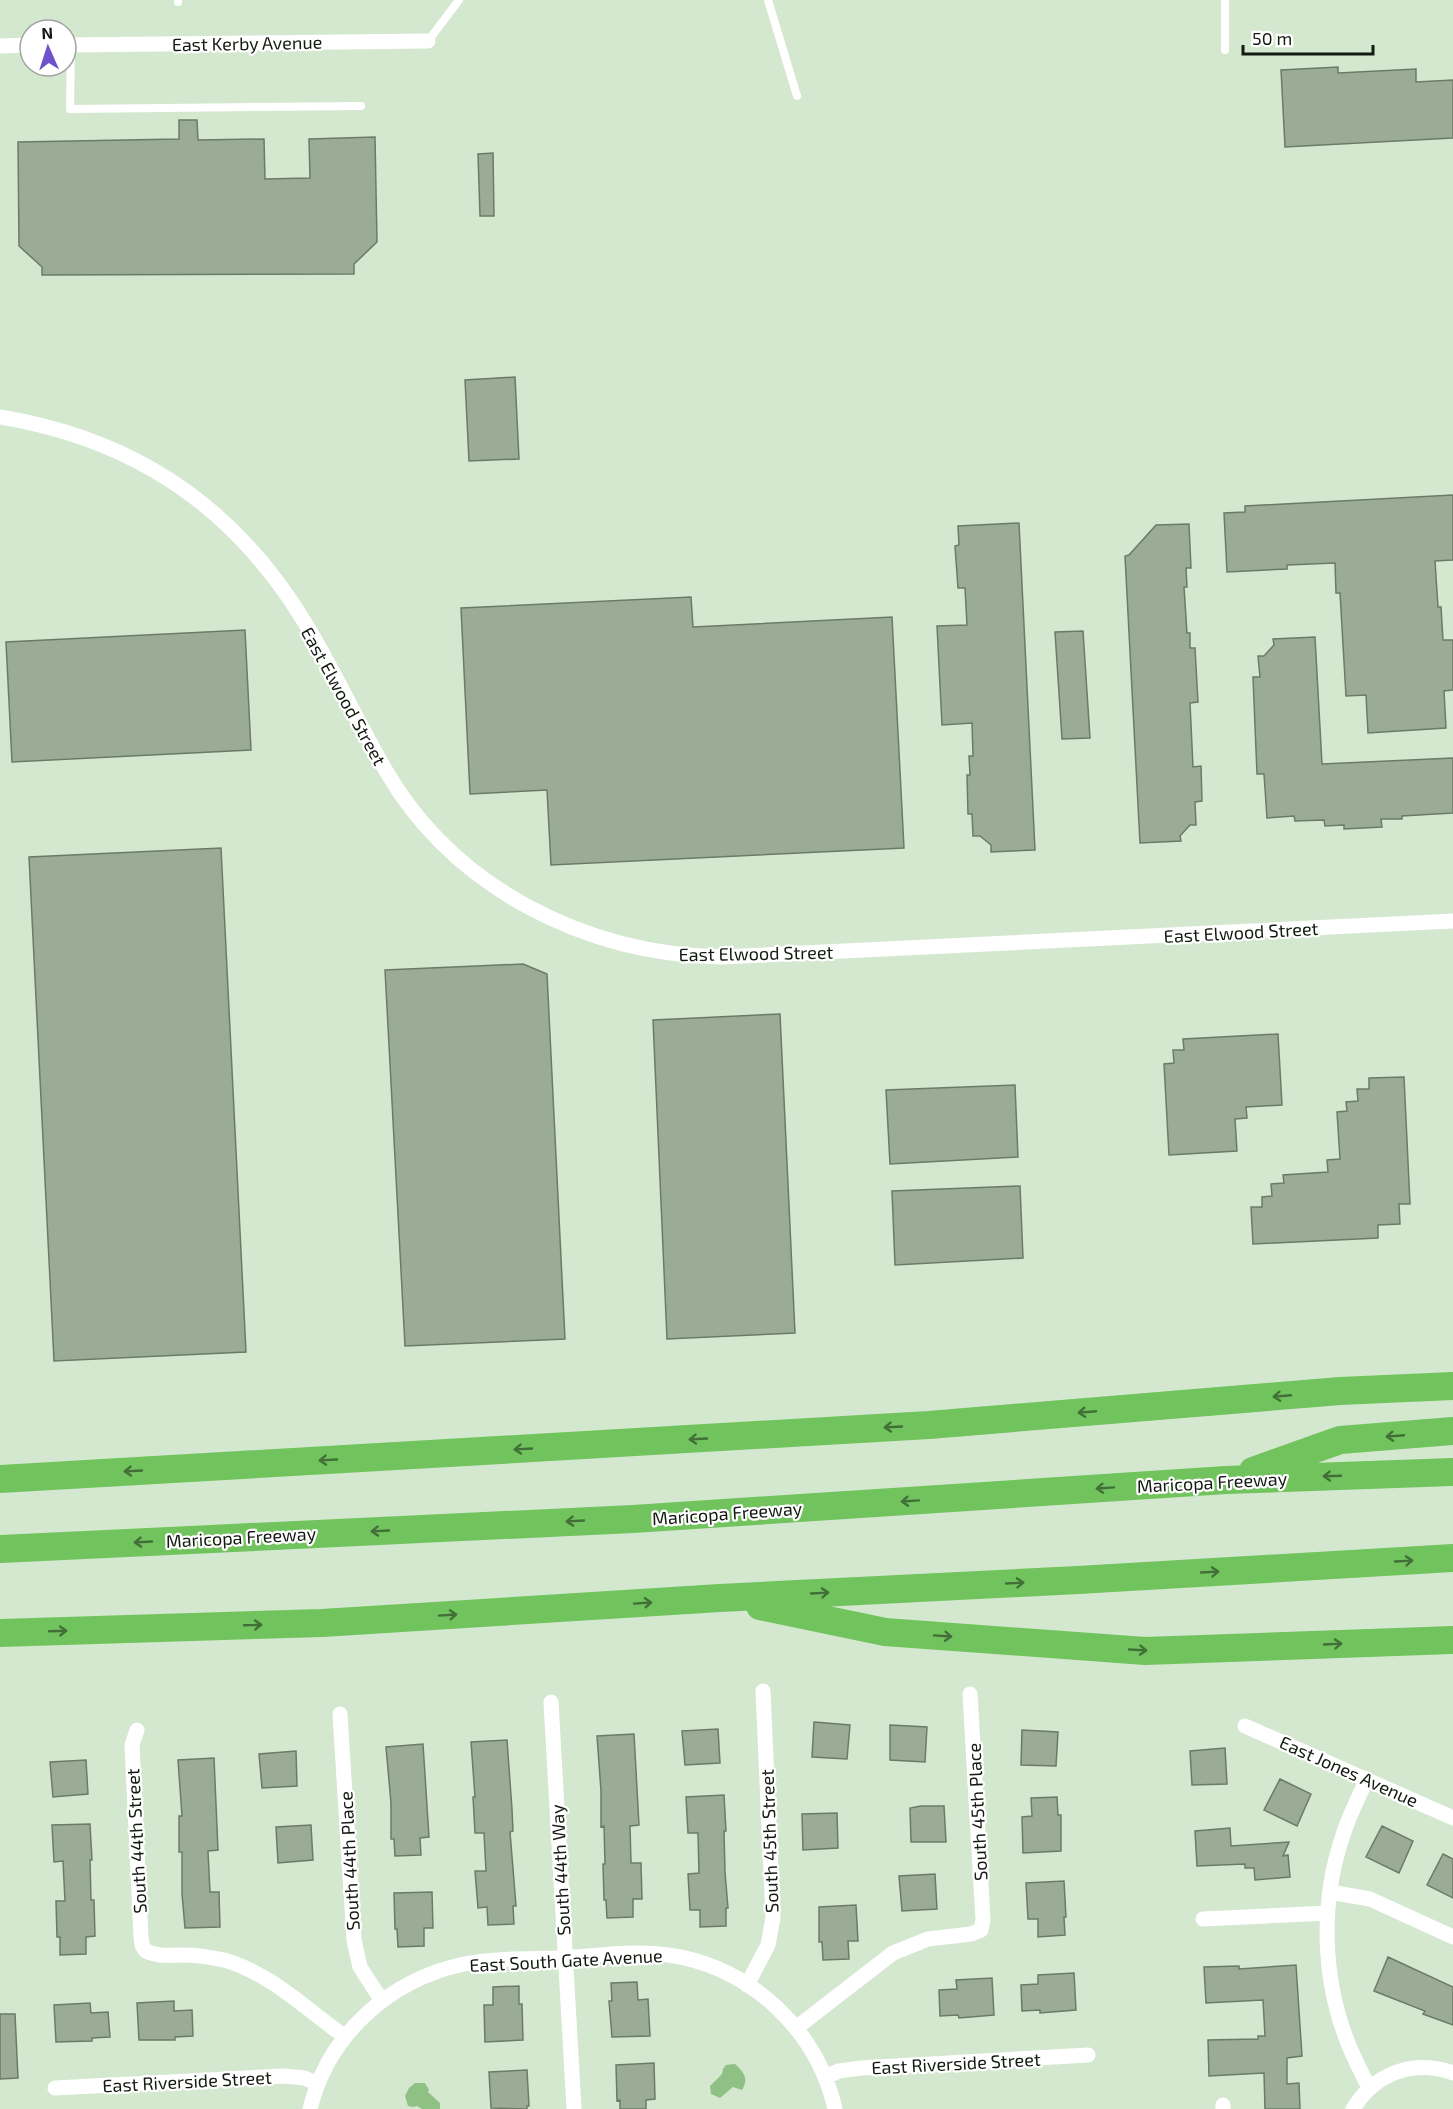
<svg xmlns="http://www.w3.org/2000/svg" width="1453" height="2109" font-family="'Exo 2',sans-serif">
  <rect width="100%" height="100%" fill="#d4e8cf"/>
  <!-- water -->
  <path fill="#8fc184" d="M735,2064C744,2072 749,2079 742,2090L733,2087L720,2098L711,2094L710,2086L722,2074L723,2069L726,2065Z
    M415,2083H425L429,2090L428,2092L440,2103V2109H422L417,2106L413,2107L408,2106L405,2096L409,2088Z"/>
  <!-- building -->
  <path fill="#9aac95" stroke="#6a7c66" stroke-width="1.5" d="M1338,67V73L1416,69V82L1453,80V138L1285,147L1281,70Z
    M179,120H197L198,140L264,139L265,179L310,178L309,139L375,137L377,242L354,264V274L42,275V267L19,246L18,142L179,139Z
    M493,153L494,216H480L478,154Z
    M515,377L519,459L469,461L465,380Z
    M1453,495V560L1435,561L1438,607H1441L1443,640H1453V690L1444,691L1446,728L1368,733L1366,695L1346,696L1340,593H1336L1335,563L1287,565V569L1227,572L1224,513L1245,512V506Z
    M1019,523L1035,850L991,852V845L980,836H973L972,814H968L967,775H970L969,756H973L972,723L942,725L937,626L967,625L965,588H958L955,546L959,545L958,526Z
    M1189,524L1191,568H1186L1187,587H1184L1187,633H1190V648H1195L1198,702L1190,703L1193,767L1201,766L1202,801L1195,802L1196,825H1190L1180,836L1181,841L1140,843L1125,556L1129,555L1156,525Z
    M691,597L693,627L892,617L904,848L551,865L547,790L470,794L461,608Z
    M245,630L251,750L12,762L6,642Z
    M1083,631L1090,738L1062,739L1055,632Z
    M1315,637L1322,764L1453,758V813L1402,816V819H1381L1382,827L1344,829V825L1325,826L1324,820L1295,821L1294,816L1267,818L1264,774H1257L1253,677H1260L1258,656H1264L1274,645L1273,639Z
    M221,848L246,1352L54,1361L29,857Z
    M523,964L547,974L565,1339L405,1346L385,970Z
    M780,1014L795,1333L667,1339L653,1020Z
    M1278,1034L1282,1105L1246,1107L1247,1118L1235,1119L1237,1151L1169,1155L1164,1064L1174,1063L1173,1050H1184L1183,1039Z
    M1404,1077L1410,1204H1399L1400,1224L1378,1225V1238L1253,1244L1251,1207H1262V1197L1272,1196L1271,1184L1284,1183L1283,1175L1328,1172L1327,1160L1340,1159L1337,1112L1347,1111L1346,1102L1358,1101L1357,1089H1369V1078Z
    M1015,1085L1018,1157L890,1164L886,1090Z
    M1020,1186L1023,1258L895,1265L892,1191Z
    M814,1722L850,1725L847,1759L812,1757Z
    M890,1725L927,1727L925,1762L890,1760Z
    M718,1729L720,1763L685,1765L682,1731Z
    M1022,1730L1058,1732L1056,1766L1021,1765Z
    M634,1734L639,1825L630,1826L631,1863H641L642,1899H633V1917L607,1918L606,1900H604L603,1864H605L604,1826L601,1827V1791L597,1736Z
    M507,1740L512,1809L513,1831L510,1832L516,1906H513L514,1924L488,1925L487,1907L478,1908L475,1871H486L484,1833H475L473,1797H475L471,1742Z
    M423,1744L429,1837L420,1838L421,1855L395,1856L394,1839H391V1803L386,1747Z
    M1225,1748L1227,1784L1192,1785L1190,1751Z
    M296,1751L297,1786L262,1788L259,1754Z
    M214,1758L218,1850L208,1851L210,1892H219L220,1927L185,1928L182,1894V1852H179V1816H182L178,1760Z
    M86,1760L88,1794L53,1797L50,1762Z
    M1280,1779L1311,1794L1297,1826L1264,1810Z
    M724,1795L726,1831H724L725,1872L728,1908H726V1926L700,1927V1910H690L688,1874L699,1873L698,1833H688L686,1797Z
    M1057,1797L1058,1815H1061V1851L1023,1853L1022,1817L1032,1816L1031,1798Z
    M921,1806H944L946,1842H911L910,1808Z
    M837,1813L838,1848L803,1850L802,1814Z
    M90,1824L92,1860H90L91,1900H94L95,1936L86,1937V1954L60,1955V1937H57L56,1901H65L63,1861L54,1862L52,1825Z
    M311,1825L313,1860L278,1863L276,1827Z
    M1382,1826L1413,1841L1399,1873L1366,1857Z
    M1230,1828L1231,1846L1289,1842L1283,1856L1288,1855L1290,1877L1255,1880L1254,1868H1245V1864L1197,1866L1195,1831Z
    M1443,1854L1453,1859V1898L1427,1885Z
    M935,1874L937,1909L902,1911L899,1876Z
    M1064,1881L1066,1917H1064L1065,1935L1038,1937V1919H1028L1026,1883Z
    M432,1892L433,1928H424V1946L398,1947L397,1929H395L394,1893Z
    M856,1905L858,1941H848L849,1959L823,1960L822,1942H819V1907Z
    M1388,1957L1453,1987V2025L1423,2014L1425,2011L1374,1991Z
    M1296,1965L1302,2056L1287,2058V2084L1299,2083L1300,2109H1265L1264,2073L1209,2076L1208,2040L1258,2039V2036H1265L1263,2000L1206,2003L1204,1967L1239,1966V1969Z
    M1074,1973L1076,2010L1040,2013V2010L1022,2011L1021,1985L1038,1984V1975Z
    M992,1978L994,2015L959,2018L958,2015L940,2016L939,1990L957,1989L956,1980Z
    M637,1982L638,2000L648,1999L650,2036L612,2037L609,2001H612L611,1983Z
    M519,1986V2004H522L523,2040L485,2042L484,2005H493V1987Z
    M174,2001V2011L192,2010L193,2036L175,2037V2040H139L137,2003Z
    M90,2003L91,2013L108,2012L110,2037L92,2038V2041L56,2042L54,2005Z
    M0,2014H15L18,2078L0,2079Z
    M654,2063L655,2099L646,2100V2109H620V2100L617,2101L616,2065Z
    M527,2070L529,2106H527V2109L491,2108L489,2072Z"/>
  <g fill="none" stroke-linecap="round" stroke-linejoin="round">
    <!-- lane -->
    <path stroke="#fff" stroke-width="8" d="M768,0L797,96
      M178,2V0
      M428,41L459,0
      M71,45L70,109L361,106
      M1225,50V0"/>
    <!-- street -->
    <path stroke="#fff" stroke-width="15" d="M66,45L428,41
      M0,46L30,45
      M0,417C114,436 206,487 276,580C320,638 349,708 386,771C455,889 586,954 721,957L1453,921
      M551,1702L574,2109
      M340,1714L354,1940L360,1967L382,2001
      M1245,1726L1453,1818
      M137,1730L132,1745L141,1937L142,1945L146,1951C158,1957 170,1955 182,1955C196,1955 210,1957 224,1960C270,1973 306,2009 344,2036
      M1367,1779C1358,1798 1348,1818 1342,1838C1321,1902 1322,1974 1346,2038C1352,2055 1361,2071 1369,2088
      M1330,1892L1370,1899L1453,1937
      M1203,1919L1327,1913
      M747,1985L768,1945L773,1918L763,1691
      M796,2028L893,1953L928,1939L971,1934L981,1930L983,1920L970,1694
      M825,2077L839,2071L861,2068L1088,2055
      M55,2088L284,2076L304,2078L317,2083
      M1223,2105V2109
      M310,2109C328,2035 389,1980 464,1964C495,1958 528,1959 559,1958C595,1956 633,1950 668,1955C749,1966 817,2029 835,2109
      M1353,2109C1375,2073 1413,2059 1453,2073"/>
    <!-- highway -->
    <path stroke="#71c35d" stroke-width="28" d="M1253,1471L1340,1440L1453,1431
      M0,1479L929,1425L1340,1391L1453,1386
      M0,1549L633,1519L1226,1480L1453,1472
      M760,1606L885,1632L1145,1651L1453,1640
      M0,1633L322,1623L720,1598L1078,1580L1453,1558"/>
  </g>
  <!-- one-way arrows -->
  <defs><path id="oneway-shaft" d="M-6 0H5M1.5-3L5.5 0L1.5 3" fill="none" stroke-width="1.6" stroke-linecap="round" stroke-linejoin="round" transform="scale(1.5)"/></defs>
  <g stroke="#426e37">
    <use href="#oneway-shaft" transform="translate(1282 1396) rotate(175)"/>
    <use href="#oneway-shaft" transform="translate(1087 1412) rotate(175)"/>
    <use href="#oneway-shaft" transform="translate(893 1427) rotate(177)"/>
    <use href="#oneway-shaft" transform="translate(1395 1436) rotate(175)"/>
    <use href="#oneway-shaft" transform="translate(698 1439) rotate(177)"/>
    <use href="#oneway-shaft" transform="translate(523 1449) rotate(177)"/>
    <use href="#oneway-shaft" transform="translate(328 1460) rotate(177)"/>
    <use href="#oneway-shaft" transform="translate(133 1471) rotate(177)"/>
    <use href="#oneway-shaft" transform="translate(1332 1476) rotate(178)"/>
    <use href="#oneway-shaft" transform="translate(1105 1488) rotate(176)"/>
    <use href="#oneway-shaft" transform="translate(910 1501) rotate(176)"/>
    <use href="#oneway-shaft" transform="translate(575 1521) rotate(177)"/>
    <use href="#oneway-shaft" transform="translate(380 1531) rotate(177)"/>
    <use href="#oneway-shaft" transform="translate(143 1542) rotate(177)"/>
    <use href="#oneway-shaft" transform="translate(1404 1561) rotate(-3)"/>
    <use href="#oneway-shaft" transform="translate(1210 1572) rotate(-3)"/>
    <use href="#oneway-shaft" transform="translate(1015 1583) rotate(-3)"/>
    <use href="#oneway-shaft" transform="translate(820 1593) rotate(-3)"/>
    <use href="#oneway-shaft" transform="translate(643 1603) rotate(-4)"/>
    <use href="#oneway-shaft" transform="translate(448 1615) rotate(-4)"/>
    <use href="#oneway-shaft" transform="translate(253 1625) rotate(-2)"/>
    <use href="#oneway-shaft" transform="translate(58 1631) rotate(-2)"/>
    <use href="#oneway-shaft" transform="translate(943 1636) rotate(4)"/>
    <use href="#oneway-shaft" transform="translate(1333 1644) rotate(-3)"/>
    <use href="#oneway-shaft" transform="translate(1138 1650) rotate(3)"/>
  </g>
  <g text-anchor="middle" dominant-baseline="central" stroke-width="4.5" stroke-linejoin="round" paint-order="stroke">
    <!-- street labels -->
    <g font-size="18" fill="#131a11" stroke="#fff">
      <text transform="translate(247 43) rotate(-1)">East Kerby Avenue</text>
      <text transform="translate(344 696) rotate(61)">East Elwood Street</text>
      <text transform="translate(1241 932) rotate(-3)">East Elwood Street</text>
      <text transform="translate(756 953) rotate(-1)">East Elwood Street</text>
      <text transform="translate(1212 1482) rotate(-3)">Maricopa Freeway</text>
      <text transform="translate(727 1513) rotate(-4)">Maricopa Freeway</text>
      <text transform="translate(241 1537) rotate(-3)">Maricopa Freeway</text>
      <text transform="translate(1349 1771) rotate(24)">East Jones Avenue</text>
      <text transform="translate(977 1812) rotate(-93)">South 45th Place</text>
      <text transform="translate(136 1841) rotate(-93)">South 44th Street</text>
      <text transform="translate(769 1841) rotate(-92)">South 45th Street</text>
      <text transform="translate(349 1861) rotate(-93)">South 44th Place</text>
      <text transform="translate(560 1870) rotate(-93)">South 44th Way</text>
      <text transform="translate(566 1960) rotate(-3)">East South Gate Avenue</text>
      <text transform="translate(956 2063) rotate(-3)">East Riverside Street</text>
      <text transform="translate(187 2081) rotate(-3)">East Riverside Street</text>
    </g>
  </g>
  <!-- north arrow -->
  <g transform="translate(48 48) rotate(357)"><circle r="28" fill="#ffffff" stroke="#a1a3a0" stroke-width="1.5"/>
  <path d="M0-4.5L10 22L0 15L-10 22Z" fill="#6f53cc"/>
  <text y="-9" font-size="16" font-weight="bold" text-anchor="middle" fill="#131a11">N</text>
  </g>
  <!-- scale -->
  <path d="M1243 45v9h130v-9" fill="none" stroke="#131a11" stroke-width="3"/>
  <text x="1252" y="45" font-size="18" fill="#131a11" stroke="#ffffff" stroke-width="4.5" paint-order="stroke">50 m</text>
</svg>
